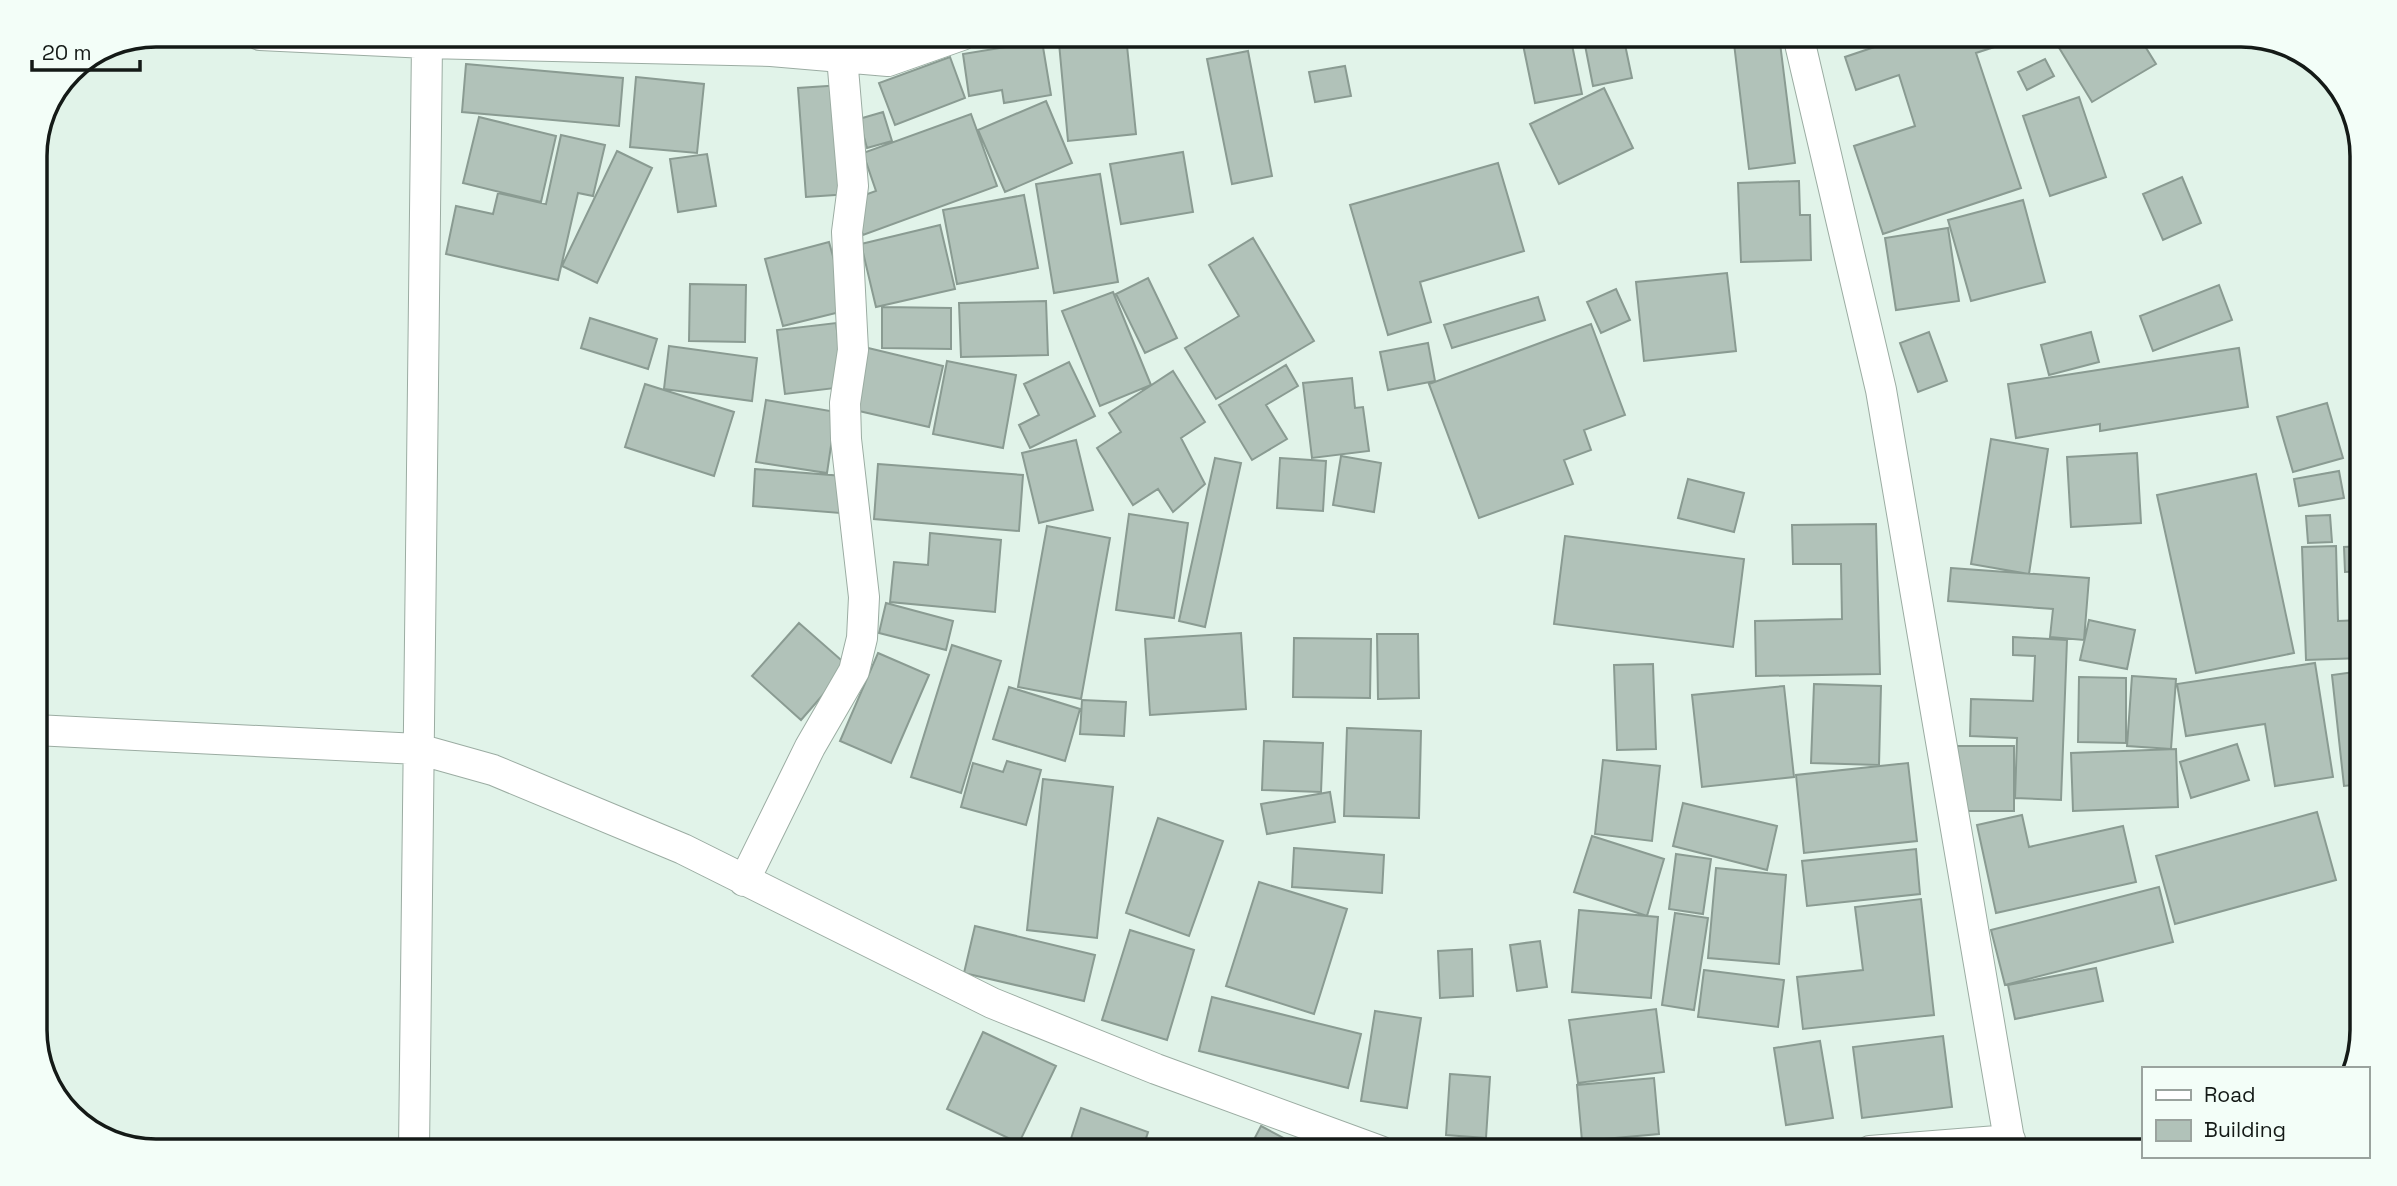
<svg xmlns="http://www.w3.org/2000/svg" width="2397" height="1186" font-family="'Space Grotesk',sans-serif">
  <rect width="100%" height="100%" fill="#e1f3e9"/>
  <!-- building -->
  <path fill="#b1c2b9" stroke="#8a9b92" stroke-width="2" d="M1521,35H1570L1582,94L1535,103Z
    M1583,35H1623L1632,78L1593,86Z
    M1733,35H1779L1795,163L1749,169Z
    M1910,35H2031L1976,53L2021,188L1883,234L1854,146L1915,126L1899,75L1856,90L1845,57Z
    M2075,35H2138L2156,64L2092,102L2058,46Z
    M1126,36L1136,134L1068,141L1059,43Z
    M1042,41L1051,95L1004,103L1002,90L969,96L963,54Z
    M1248,51L1272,176L1232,184L1207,59Z
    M950,57L965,98L895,125L879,83Z
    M2045,59L2054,76L2027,90L2018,72Z
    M466,64L623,78L619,126L462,112Z
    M1345,66L1351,96L1315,102L1309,72Z
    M636,77L704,84L697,153L630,147Z
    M842,85L850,194L806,197L798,88Z
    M1604,88L1633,148L1559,184L1530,124Z
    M2079,97L2106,177L2050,196L2023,116Z
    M1046,101L1072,163L1005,192L978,130Z
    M883,112L892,141L867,148L859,119Z
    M971,114L997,186L863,235L854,211L859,197L876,191L863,153Z
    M479,117L556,136L541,202L463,183Z
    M561,135L605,145L593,196L578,193L558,280L446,254L456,206L493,214L498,193L546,204Z
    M617,151L652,168L597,283L562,266Z
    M1183,152L1193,212L1121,224L1110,164Z
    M707,154L716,206L678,212L670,159Z
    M1498,163L1524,251L1420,282L1431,322L1388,335L1350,205Z
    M1100,174L1118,282L1054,293L1036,184Z
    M2182,177L2201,223L2163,240L2143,194Z
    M1799,181L1800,215H1810L1811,260L1741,262L1738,183Z
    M1024,195L1038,268L957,284L943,210Z
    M2023,200L2045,282L1971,301L1948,220Z
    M940,225L955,289L876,307L861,244Z
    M1948,228L1959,301L1896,310L1885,238Z
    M1253,238L1314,341L1216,399L1185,348L1239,316L1209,265Z
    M829,242L848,310L783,326L765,259Z
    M1727,273L1736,351L1644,361L1636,282Z
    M1148,278L1177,338L1145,353L1116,294Z
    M690,284L746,285L745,342L689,341Z
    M2219,285L2232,320L2153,351L2140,316Z
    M1616,289L1630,320L1601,333L1587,302Z
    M1113,292L1151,385L1100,406L1062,311Z
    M1538,297L1545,320L1452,348L1444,325Z
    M1046,301L1048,355L961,357L959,303Z
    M882,307L951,308V349L882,348Z
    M590,318L657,339L648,369L581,348Z
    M836,323L844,387L785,394L777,330Z
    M1591,324L1625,415L1584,430L1591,450L1564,460L1573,484L1479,518L1429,384Z
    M1929,332L1947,381L1918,392L1900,343Z
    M2091,332L2099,362L2049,375L2041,345Z
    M1428,343L1435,381L1388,390L1380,352Z
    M669,346L757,358L752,401L664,389Z
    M864,347L943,366L929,427L850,409Z
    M2239,348L2248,407L2100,431V424L2016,438L2008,384Z
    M947,361L1016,375L1003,448L933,434Z
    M1069,362L1095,416L1030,448L1019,425L1039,415L1024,384Z
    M1286,365L1298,386L1266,405L1287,439L1252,460L1219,405Z
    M1173,371L1205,422L1181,438L1205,484L1173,512L1158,489L1133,505L1097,448L1121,432L1109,413Z
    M1352,378L1355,408L1363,407L1369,451L1312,458L1303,383Z
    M645,384L734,412L714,476L625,447Z
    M766,400L836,412L827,473L756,462Z
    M2327,403L2343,458L2293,472L2277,417Z
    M1991,439L2048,449L2029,574L1971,564Z
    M1076,440L1093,510L1039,523L1022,453Z
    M2137,453L2141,523L2071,527L2067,457Z
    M1341,456L1381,463L1374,512L1333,505Z
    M1215,458L1241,463L1205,627L1179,621Z
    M1280,458L1326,461L1323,511L1277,508Z
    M878,464L1023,475L1019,531L874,519Z
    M755,469L843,476L840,513L753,506Z
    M2339,471L2344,498L2299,506L2294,479Z
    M2256,474L2294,653L2196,673L2157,495Z
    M1688,479L1744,493L1734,532L1678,518Z
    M1129,514L1188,523L1174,618L1116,610Z
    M2330,515L2332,542L2308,543L2306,516Z
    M1876,524L1880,674L1756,676L1755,621L1842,619L1841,564H1793L1792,525Z
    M1047,526L1110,538L1081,699L1018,687Z
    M930,533L1001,540L995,612L890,602L894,562L928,565Z
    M1565,536L1744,559L1733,647L1554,624Z
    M2336,546L2338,621L2362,620V658L2306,660L2302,547Z
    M2362,546V571L2345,572L2344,547Z
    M1951,568L2089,578L2084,640L2050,637L2053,609L1948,601Z
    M886,603L953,621L946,650L879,633Z
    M2089,620L2135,630L2127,669L2080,660Z
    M799,623L848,666L801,720L752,676Z
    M1241,633L1246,709L1150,715L1145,639Z
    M1377,634H1418L1419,698L1378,699Z
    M2013,637L2067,640L2061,800L2015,798L2017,738L1970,736L1971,699L2033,701L2035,656L2013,655Z
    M1294,638L1371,639L1370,698L1293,697Z
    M952,645L1001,661L961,793L911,777Z
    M878,653L929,675L891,763L840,741Z
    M2315,663L2333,777L2275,786L2265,724L2186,736L2177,684Z
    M1653,664L1656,749L1617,750L1614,665Z
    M2362,671V784L2344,786L2332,675Z
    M2132,676L2176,679L2171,749L2127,746Z
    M2079,677L2126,678V743L2078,742Z
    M1814,684L1881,686L1879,765L1811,763Z
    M1784,686L1794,777L1702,787L1692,695Z
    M1009,687L1080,709L1065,761L993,739Z
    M1082,700L1126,702L1124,736L1080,734Z
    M1347,728L1421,731L1419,818L1344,816Z
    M1264,741L1323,743L1321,792L1262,790Z
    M2237,744L2249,780L2191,798L2180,762Z
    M1954,746H2014V811H1955Z
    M2176,749L2178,807L2073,811L2071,753Z
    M1603,760L1660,766L1652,841L1595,834Z
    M1007,761L1041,770L1026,825L961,807L973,763L1003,772Z
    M1908,763L1917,841L1804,853L1796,775Z
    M1043,779L1113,787L1097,938L1027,930Z
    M1330,792L1335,822L1267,834L1261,804Z
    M1683,803L1777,826L1767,870L1673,846Z
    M2317,812L2336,880L2175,924L2156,856Z
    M2022,815L2029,847L2123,826L2136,882L1996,913L1977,825Z
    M1158,818L1223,841L1189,936L1126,913Z
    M1592,836L1664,859L1647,916L1574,892Z
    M1294,848L1384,855L1382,893L1292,887Z
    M1916,849L1920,894L1807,906L1802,861Z
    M1676,854L1711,859L1703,914L1669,909Z
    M1716,868L1786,875L1779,964L1708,958Z
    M1259,882L1347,909L1314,1014L1226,986Z
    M2159,887L2173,942L2005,985L1991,930Z
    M1921,899L1934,1015L1803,1029L1797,977L1863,970L1855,907Z
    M1579,910L1658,917L1651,998L1572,992Z
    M1675,913L1708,918L1694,1010L1662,1005Z
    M975,926L1095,955L1084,1001L964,973Z
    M1130,930L1194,950L1167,1040L1102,1020Z
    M1540,941L1547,987L1517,991L1510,945Z
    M1472,949L1473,996L1440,998L1438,951Z
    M2096,968L2103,1001L2015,1019L2008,985Z
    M1704,970L1784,980L1778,1027L1698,1017Z
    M1212,997L1361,1034L1348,1088L1199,1051Z
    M1656,1009L1664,1072L1578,1083L1569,1020Z
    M1375,1011L1421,1018L1407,1108L1361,1101Z
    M983,1032L1056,1066L1019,1143L947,1109Z
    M1943,1036L1952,1107L1862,1118L1853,1047Z
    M1820,1041L1833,1118L1786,1125L1774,1048Z
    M1450,1074L1490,1077L1486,1138L1446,1135Z
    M1654,1078L1659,1134L1582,1141L1577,1085Z
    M1081,1108L1148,1132L1142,1151H1067Z
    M1261,1126L1308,1151H1248Z"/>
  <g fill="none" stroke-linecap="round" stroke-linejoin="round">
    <!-- minor casing -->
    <g stroke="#9baca2" stroke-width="32">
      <path id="minor" d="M260,35L427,43L771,51L888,61L962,35
        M1798,35L1881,390L2011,1151
        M35,730L418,749L493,770L683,849L992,1003L1156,1069L1380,1151
        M744,881L810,747L854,671L862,638L864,597L846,439L845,403L853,350L847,232L853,186L842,57
        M414,1151L427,43
        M1870,1151L2010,1140"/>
    </g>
    <!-- minor -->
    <use href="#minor" stroke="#fff" stroke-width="30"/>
  </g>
  <!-- crop -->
  <path d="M0 0H2397V1186H0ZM156 47H2241A109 109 0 0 1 2350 156V1030A109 109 0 0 1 2241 1139H156A109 109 0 0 1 47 1030V156A109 109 0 0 1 156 47Z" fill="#f3fef8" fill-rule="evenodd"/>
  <path fill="none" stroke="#141a17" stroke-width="3.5" d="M156 47H2241A109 109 0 0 1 2350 156V1030A109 109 0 0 1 2241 1139H156A109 109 0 0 1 47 1030V156A109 109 0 0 1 156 47Z"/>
  <!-- legend -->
  <rect x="2142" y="1067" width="228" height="91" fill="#f3fef8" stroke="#9aa39e" stroke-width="2"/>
  <rect x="2156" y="1090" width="35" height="10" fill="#ffffff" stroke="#9aa39e" stroke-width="2"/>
  <text x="2204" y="1102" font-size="21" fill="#141a17">Road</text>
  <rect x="2156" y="1120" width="35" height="21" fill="#b1c2b9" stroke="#9aa39e" stroke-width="2"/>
  <text x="2204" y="1137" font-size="21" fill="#141a17">Building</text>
  <!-- scale -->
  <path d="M32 60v10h108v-10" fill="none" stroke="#141a17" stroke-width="3.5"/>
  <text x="42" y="60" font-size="21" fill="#141a17" stroke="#f3fef8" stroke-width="5" paint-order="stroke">20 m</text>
</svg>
